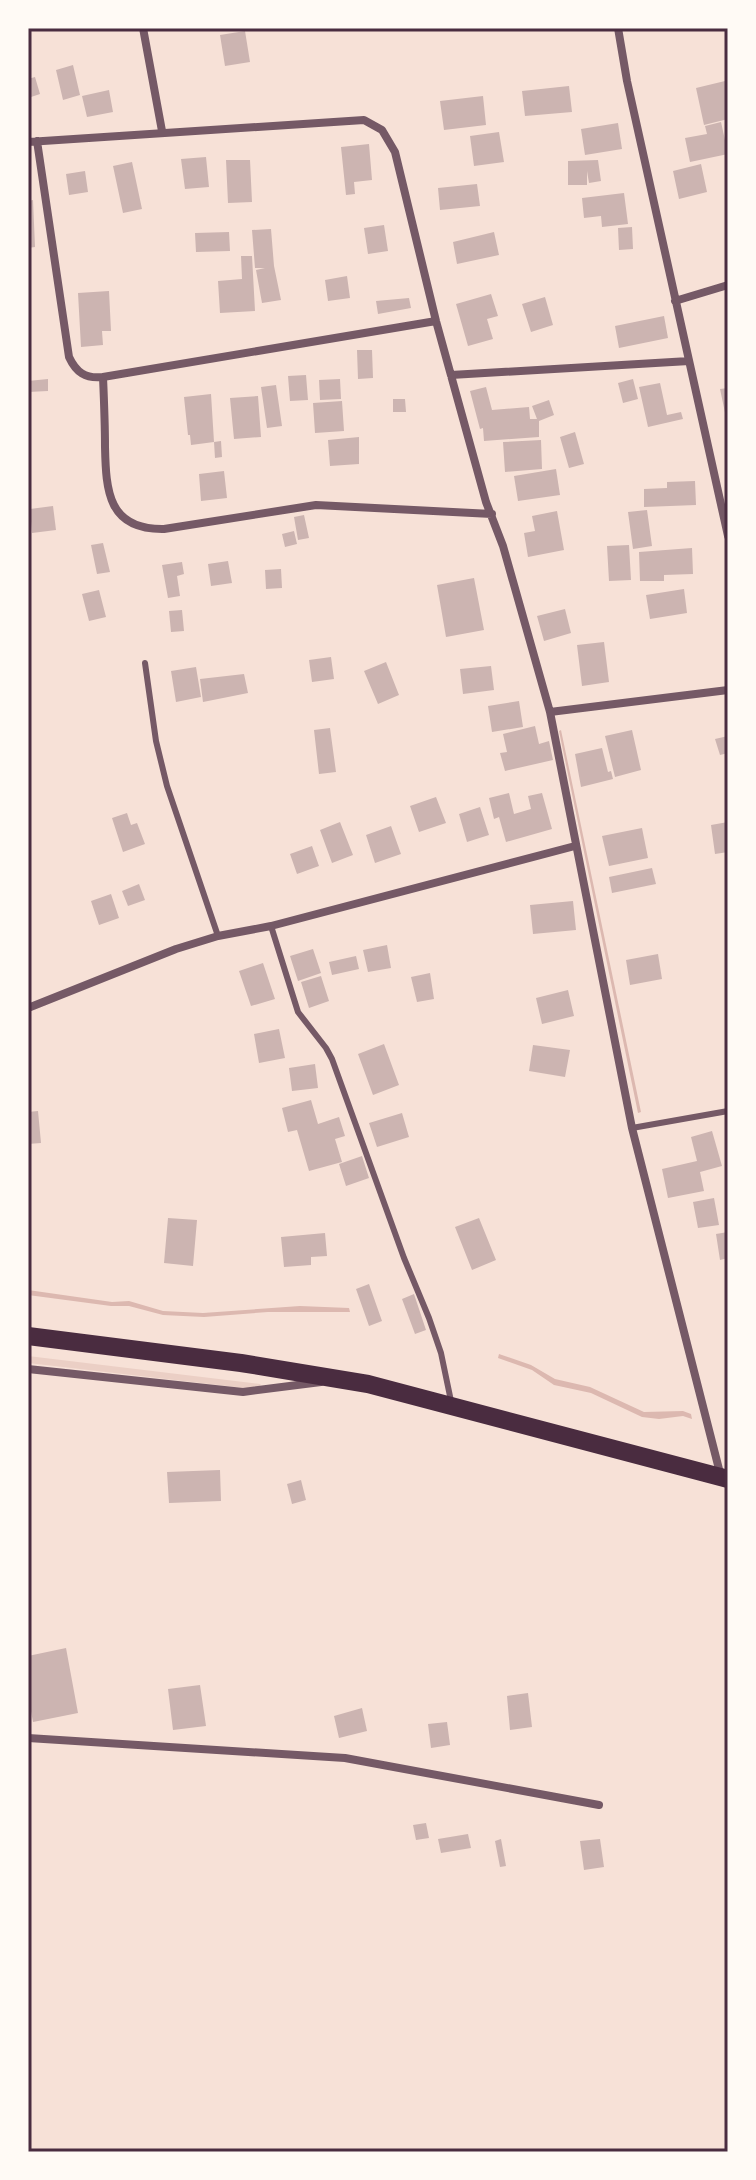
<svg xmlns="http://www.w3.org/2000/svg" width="756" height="2180" font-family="'Fira Sans',sans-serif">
  <rect width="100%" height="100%" fill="#f7e1d7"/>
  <!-- green -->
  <path fill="#ebcfc5" d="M28,1356L260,1384L261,1385L256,1388H244L28,1363Z"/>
  <!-- water -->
  <path fill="#dcb8b0" d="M561,730L641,1112L638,1113L559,731Z
    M28,1290L112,1302L129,1301L163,1311L203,1313L300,1306L349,1308L350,1312H268L204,1317L163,1315L129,1306H111L28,1295Z
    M499,1354L531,1365L555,1379L590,1387L644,1412L683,1411L691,1414L692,1419L683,1416L659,1419L642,1417L591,1393L554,1385L532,1370L498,1358Z"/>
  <!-- building -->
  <path fill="#ccb4b1" d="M245,31L250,62L225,66L220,35Z
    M73,65L80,95L63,100L56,70Z
    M35,77L40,94L28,98V79Z
    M725,81L728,90V119L704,125L696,88Z
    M569,86L572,112L525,116L522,91Z
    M109,90L113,112L87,117L82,96Z
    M483,96L486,125L444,130L440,101Z
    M721,122L728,154L690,162L685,138L707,134L705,126Z
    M618,123L622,149L585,155L581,129Z
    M499,132L504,162L474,166L470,136Z
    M369,144L372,180L354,182L355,194L346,195L341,147Z
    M206,157L209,187L185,189L181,159Z
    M226,160H250L252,202L228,203Z
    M598,160L601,181L589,183L587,171V185H568V161Z
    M132,162L142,209L123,213L113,166Z
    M701,164L707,192L679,199L673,171Z
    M85,171L88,192L69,195L66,174Z
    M477,184L480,206L440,210L438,188Z
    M624,193L628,224L602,227L601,216L584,218L582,198Z
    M33,200L35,247L28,248V201Z
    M384,225L388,251L368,254L364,228Z
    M632,227L633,249L619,250L618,228Z
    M271,229L274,266L281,300L262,303L256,270L265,268H255L252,230Z
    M229,232L230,251L196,252L195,233Z
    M494,232L499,255L457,264L453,242Z
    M241,256H252L255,311L220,313L218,281L242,279Z
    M347,276L350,298L328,301L325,280Z
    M109,291L111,331H102L103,345L81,347L78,293Z
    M491,294L498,316L487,319L493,339L468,346L456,304Z
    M545,297L553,325L531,332L522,304Z
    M409,298L411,308L378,314L376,301Z
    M664,316L668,338L619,348L615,326Z
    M357,350H372L373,378L358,379Z
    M306,375L308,400L290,401L288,376Z
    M48,379V391L28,392V381Z
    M340,379L341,399L320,400L319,380Z
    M633,379L638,399L623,403L618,383Z
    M660,383L667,415L681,412L683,419L648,427L639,387Z
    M276,385L282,426L267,428L261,387Z
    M486,387L492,410L529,407L530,419H537L532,406L549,400L554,415L539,421V437L484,441L483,428L480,429L470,391Z
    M728,388V422H727L720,389Z
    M211,394L214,442L221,441L222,457L215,458L214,442L191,445L190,435H188L184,397Z
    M258,396L261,437L234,439L230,398Z
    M393,399H405L406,412H393Z
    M342,401L344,431L315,433L313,403Z
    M575,432L584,464L569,468L560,437Z
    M359,437V464L330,466L328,440Z
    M541,440L542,469L505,472L503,442Z
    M556,469L560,495L518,501L514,476Z
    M224,471L227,498L201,501L199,474Z
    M695,481L696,505L644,507V489L667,488V482Z
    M53,506L56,530L32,533L30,509Z
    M647,510L652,546L633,549L628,512Z
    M557,511L564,550L528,557L524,533L535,531L532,516Z
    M304,515L309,538L298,540L294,517Z
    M294,531L297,544L285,547L282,534Z
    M103,543L110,572L97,574L91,545Z
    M629,545L631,580L609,581L607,546Z
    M692,548L693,574L664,575V581H640L639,552Z
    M228,561L232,583L211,586L208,564Z
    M182,562L184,574L177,576L180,596L168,598L162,565Z
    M281,569L282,588L266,589L265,570Z
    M474,578L484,630L446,637L437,585Z
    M684,589L687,613L650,619L646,595Z
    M99,590L106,617L89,621L82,594Z
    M565,609L571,633L544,641L537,616Z
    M182,610L184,631L171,632L169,611Z
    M604,642L609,682L582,686L577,645Z
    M331,657L334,679L312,682L309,660Z
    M386,662L399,695L378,704L364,671Z
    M491,666L494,690L463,694L460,669Z
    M196,667L201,697L176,702L171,671Z
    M244,674L248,693L203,702L200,679Z
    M519,701L523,727L492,732L488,706Z
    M535,726L539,744L549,741L553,760L505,771L500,753L507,752L503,734Z
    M330,728L336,772L319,774L314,730Z
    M632,730L641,770L615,777L605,736Z
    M728,736V753L720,755L715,739Z
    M602,748L608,772L611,771L613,779L581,787L575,754Z
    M509,793L514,814L531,809L528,796L542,793L552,829L506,842L499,817L494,819L489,798Z
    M436,797L446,823L419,832L410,806Z
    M480,807L489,835L467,842L459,814Z
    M127,813L131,825L137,823L145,844L123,852L112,818Z
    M340,822L353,855L332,863L320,830Z
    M728,822V852L715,854L711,825Z
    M391,826L401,854L375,863L366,835Z
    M642,828L648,858L609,866L602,836Z
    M312,846L319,866L297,874L290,854Z
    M652,868L656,884L612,893L609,877Z
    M139,884L145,900L128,906L122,891Z
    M111,894L119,918L99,925L91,901Z
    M573,901L576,930L533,934L530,905Z
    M387,945L391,968L368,972L363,950Z
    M313,949L321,973L298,981L290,956Z
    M658,954L662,979L630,985L626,960Z
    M356,956L359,969L332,975L329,962Z
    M263,963L275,999L251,1006L239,971Z
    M430,973L434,999L417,1002L411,977Z
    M321,976L329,1001L309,1008L301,982Z
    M568,990L574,1016L542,1024L536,998Z
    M279,1029L285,1058L259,1063L254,1034Z
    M384,1044L399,1085L373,1095L358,1054Z
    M533,1045L570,1050L565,1077L529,1071Z
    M315,1064L318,1088L292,1091L289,1068Z
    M311,1100L318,1124L339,1117L345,1136L335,1139L342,1162L309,1171L297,1130L288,1132L282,1108Z
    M38,1111L41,1143L28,1144V1112Z
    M402,1113L409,1137L377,1147L369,1123Z
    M712,1131L722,1166L700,1172L704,1191L668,1198L662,1169L697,1161L691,1137Z
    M362,1156L369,1178L346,1186L339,1164Z
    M714,1198L719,1225L698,1228L693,1202Z
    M168,1218L197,1220L193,1266L164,1263Z
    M479,1218L496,1260L472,1270L455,1227Z
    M728,1232V1258L720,1260L716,1234Z
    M325,1233L327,1256L311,1257V1265L284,1267L281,1237Z
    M369,1284L382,1321L369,1326L356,1289Z
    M414,1294L426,1330L415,1334L402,1299Z
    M220,1470L221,1501L169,1503L167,1472Z
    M301,1480L306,1500L292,1504L287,1484Z
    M66,1648L78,1713L33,1722L28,1695V1656Z
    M200,1685L206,1726L173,1730L168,1689Z
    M528,1693L532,1727L510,1730L507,1696Z
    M362,1708L367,1731L339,1738L334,1716Z
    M447,1722L450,1745L431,1748L428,1724Z
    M426,1823L429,1838L416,1840L413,1825Z
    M468,1834L471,1848L441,1853L438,1839Z
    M501,1839L506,1866L500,1867L495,1841Z
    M600,1839L604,1867L584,1870L580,1841Z"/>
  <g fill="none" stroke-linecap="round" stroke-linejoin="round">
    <!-- service -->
    <path stroke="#755966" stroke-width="6" d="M145,663L156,741L167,786L218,936
      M271,926L298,1012L326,1048L332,1059L404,1258L429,1318L441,1353L451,1401
      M632,1128L728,1111"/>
    <!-- minor -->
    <path stroke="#755966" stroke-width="8" d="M143,28L162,131
      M618,28L627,81L728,536
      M37,141L69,357C76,372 85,379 103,377C104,400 105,424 105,447C106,491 108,530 164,529L316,505L492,514
      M28,142L364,120L382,130L395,152L436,321L486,502L503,546L550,712L632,1128L721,1477
      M675,301L728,285
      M451,375L689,361
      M103,377L436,321
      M550,712L728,690
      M28,1008L176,949L218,936L271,926L575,846
      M28,1369L243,1392L321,1382
      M28,1738L345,1758L599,1805"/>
    <!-- primary -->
    <path stroke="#4a2c40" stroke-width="18" d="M28,1336L241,1363L368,1384L728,1479"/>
  </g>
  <!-- border -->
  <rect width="756" height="2180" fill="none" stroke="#fffaf5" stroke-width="60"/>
  <rect x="30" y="30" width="696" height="2120" fill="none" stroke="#4a2c40" stroke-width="3"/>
</svg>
